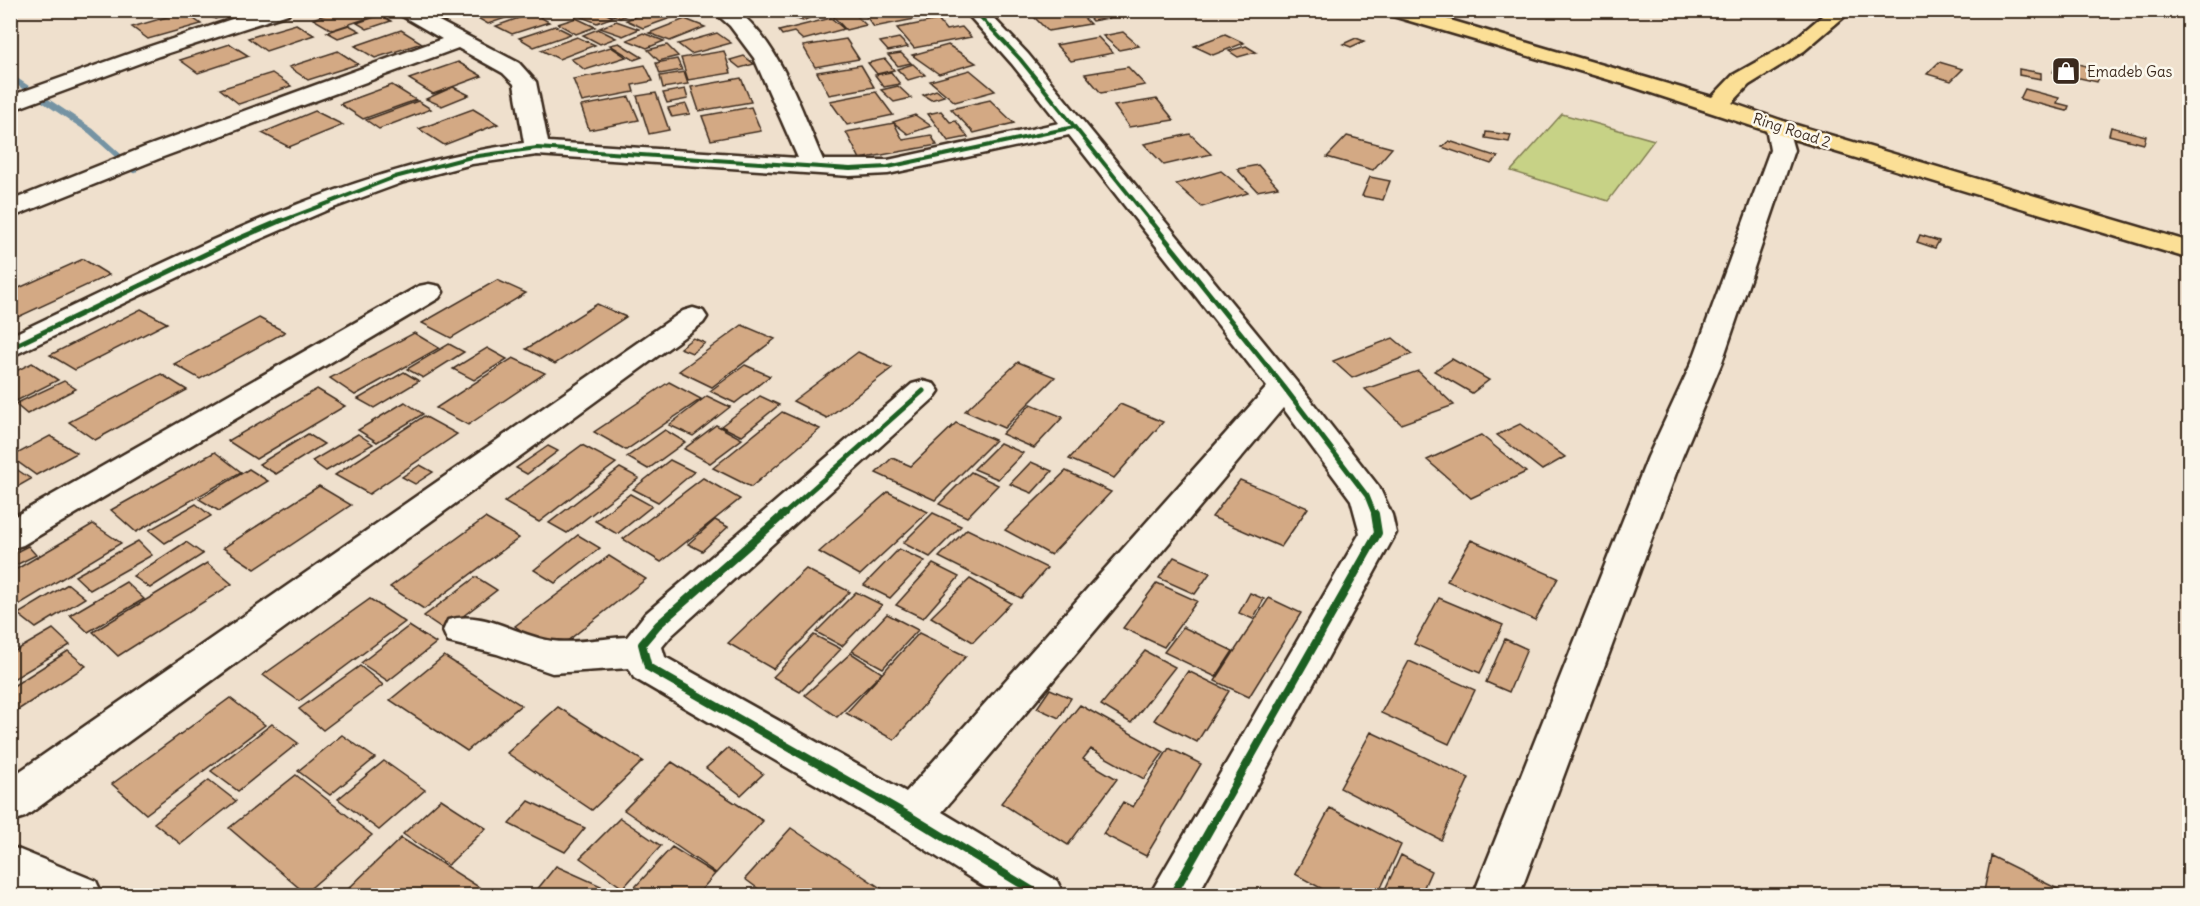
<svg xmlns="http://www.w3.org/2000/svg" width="2200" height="906" font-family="Delius,sans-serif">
  <rect width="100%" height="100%" fill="#efe0cd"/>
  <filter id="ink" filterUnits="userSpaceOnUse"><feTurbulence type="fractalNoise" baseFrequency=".0167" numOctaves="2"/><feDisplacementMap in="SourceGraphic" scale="12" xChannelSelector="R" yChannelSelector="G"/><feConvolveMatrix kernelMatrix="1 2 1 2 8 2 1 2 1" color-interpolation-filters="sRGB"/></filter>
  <g filter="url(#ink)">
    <!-- green -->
    <path fill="#c7d286" stroke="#817e52" stroke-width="1.5" d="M1562,114L1654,140L1608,201L1511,171Z"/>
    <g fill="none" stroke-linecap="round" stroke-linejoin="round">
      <!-- stream -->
      <path stroke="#7493a3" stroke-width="6" d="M10,77L91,131L134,170"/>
    </g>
    <!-- building -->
    <path fill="#d3a984" stroke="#3b2a1e" stroke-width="1.5" d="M201,10H244L215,19Z
      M338,10H369L377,15L332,30L313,19Z
      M491,10H524L526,11L488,24L474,16Z
      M594,10H598L613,17L597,23L579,16Z
      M601,10H637L620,18Z
      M652,10H670L679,15L643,28L626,20Z
      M790,10H825L803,21L782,14Z
      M891,10H930L935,15L874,27L865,15Z
      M1076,10L1090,24L1048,31L1034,17Z
      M1082,10H1102L1109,18L1092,21Z
      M852,11L866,25L846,30L832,15Z
      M184,12L201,24L148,39L132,27Z
      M533,13L549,22L512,34L496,26Z
      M381,15L391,21L367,29L357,23Z
      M576,18L595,27L576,34L558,24Z
      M831,18L844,29L803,40L794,32L782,35L779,31Z
      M685,19L705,27L670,41L649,33Z
      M938,20L946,30L962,27L971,37L914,48L897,28Z
      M616,21L639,29L623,36L600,28Z
      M296,24L314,35L266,51L248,38Z
      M349,25L360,31L338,38L327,32Z
      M555,26L571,34L534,47L519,38Z
      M598,29L616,38L600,44L583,35Z
      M401,30L422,43L375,58L355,46Z
      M1123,32L1139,46L1119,50L1103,36Z
      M643,33L664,41L647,48L627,40Z
      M717,33L731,43L691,54L678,44Z
      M1225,34L1244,43L1213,55L1194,46Z
      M577,37L595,45L559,59L541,50Z
      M1098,37L1113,53L1071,61L1056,45Z
      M899,38L908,47L888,51L880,42Z
      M1356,38L1364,41L1351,47L1343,44Z
      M846,39L859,59L815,67L803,46Z
      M619,43L642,57L634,60L610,45Z
      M230,44L249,56L198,73L180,60Z
      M667,45L678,56L659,61L648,50Z
      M948,45L976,63L939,74L912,55Z
      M1246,46L1256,52L1238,57L1229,51Z
      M611,47L626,57L585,70L571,59Z
      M338,51L358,64L308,80L289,67Z
      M724,51L731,73L688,80L681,58Z
      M901,53L911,63L898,66L888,55Z
      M744,56L754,64L740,68L730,60Z
      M677,59L682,70L660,74L656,63Z
      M885,59L894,70L877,74L868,63Z
      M2058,59L2102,70L2097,82L2053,72Z
      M458,62L482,76L433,94L409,79Z
      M1939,62L1963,69L1951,81L1927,74Z
      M913,64L925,75L908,80L897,69Z
      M645,65L653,81L632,85L634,92L582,102L573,79Z
      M861,65L874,87L829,95L817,72Z
      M1128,67L1145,85L1101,93L1085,74Z
      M2019,69L2041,73V79L2019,75Z
      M970,70L995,91L955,102L930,81Z
      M684,72L688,84L663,88L660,76Z
      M891,72L900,84L884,87L875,75Z
      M272,73L291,86L239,104L220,89Z
      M741,78L751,102L699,111L691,87Z
      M392,85L416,100L363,119L340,104Z
      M898,86L911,98L894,102L881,90Z
      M453,87L469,95L442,106L426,99Z
      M685,89L688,99L667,103L663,93Z
      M2025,89L2059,98L2057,103L2069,106L2067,111L2020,99Z
      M936,90L944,96L931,100L923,95Z
      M876,92L893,115L847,125L830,101Z
      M656,93L669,130L649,134L637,96Z
      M629,97L639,120L589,130L581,106Z
      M1157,99L1174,120L1129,127L1114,106Z
      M990,100L1014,123L974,133L951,109Z
      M418,101L431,109L379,129L366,120Z
      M686,104L690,114L672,117L668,108Z
      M751,107L761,131L711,140L702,116Z
      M473,109L498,124L444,145L419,129Z
      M315,111L343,125L289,147L262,133Z
      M941,111L950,122L956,121L968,137L948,141L928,114Z
      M915,115L931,126L908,134L893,122Z
      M894,123L903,140L931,135L937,145L860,159L846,132Z
      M2111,127L2146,136L2144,144L2109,135Z
      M1486,132L1511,135L1509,142L1485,138Z
      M1190,134L1211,154L1164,165L1144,144Z
      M1347,136L1392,148L1373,170L1327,157Z
      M1449,141L1498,157L1491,164L1442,147Z
      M1258,165L1278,187L1257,191L1237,169Z
      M1221,171L1248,193L1202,207L1176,184Z
      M1370,177L1390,181L1383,200L1362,196Z
      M1920,235L1939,241L1935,248L1917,242Z
      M83,259L109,275L16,318L10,315V292Z
      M497,280L526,293L451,338L422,323Z
      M597,304L626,317L555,364L526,349Z
      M141,309L167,323L75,370L50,355Z
      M259,318L285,332L200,379L174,364Z
      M742,325L775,339L712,387L679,371Z
      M414,333L439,348L355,395L330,378Z
      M693,338L705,343L692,353L680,348Z
      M1393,338L1412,354L1352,378L1333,361Z
      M449,344L464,352L423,378L407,369Z
      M487,348L507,359L474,380L453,369Z
      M858,352L892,368L827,418L793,401Z
      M513,358L545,373L468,425L436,408Z
      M1452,359L1489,380L1472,393L1434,371Z
      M1018,362L1055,377L1004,428L965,411Z
      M32,363L58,380L10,404V374Z
      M745,365L770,376L735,403L710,391Z
      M1418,371L1454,405L1401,424L1365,389Z
      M404,372L419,381L374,408L358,399Z
      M161,374L187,390L95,440L69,422Z
      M64,381L76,389L27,414L15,404Z
      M669,382L701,399L626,450L594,432Z
      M317,389L345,406L256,459L228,441Z
      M707,396L730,407L693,436L669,425Z
      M760,396L779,405L741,436L721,426Z
      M405,402L423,414L377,442L358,430Z
      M1031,404L1063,417L1034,448L1002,434Z
      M1120,404L1163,422L1114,478L1069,459Z
      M782,412L820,429L751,487L713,468Z
      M424,416L457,434L369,494L335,475Z
      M956,423L995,440L935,500L876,473L892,458L911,466Z
      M1520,424L1565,457L1542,470L1497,435Z
      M716,425L742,439L710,463L684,449Z
      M665,430L685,442L648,469L627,457Z
      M308,434L324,444L276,474L259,464Z
      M358,434L373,444L326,471L312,461Z
      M1481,435L1526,472L1471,498L1427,460Z
      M50,436L77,453L36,475L11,457Z
      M1000,443L1023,453L998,479L974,469Z
      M582,445L616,463L539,522L504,502Z
      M548,446L558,451L527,474L516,468Z
      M215,452L241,472L136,532L111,510Z
      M670,460L694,472L658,502L633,489Z
      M1031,462L1052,471L1032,493L1010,484Z
      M10,465L31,479L10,491Z
      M420,465L433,472L415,484L402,477Z
      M620,468L639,478L567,533L549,523Z
      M249,469L268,481L219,511L199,499Z
      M1066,471L1111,492L1051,555L1005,530Z
      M971,472L998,485L967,517L939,504Z
      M703,478L740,499L661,562L623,539Z
      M1240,480L1308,508L1281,547L1212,517Z
      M319,486L351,505L255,569L223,548Z
      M888,492L928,512L860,575L819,552Z
      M630,494L652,506L617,534L595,521Z
      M196,504L211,516L165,543L149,530Z
      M933,513L961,526L930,557L903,543Z
      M485,518L519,538L424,609L390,587Z
      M715,520L728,527L702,551L688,544Z
      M93,524L121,543L10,610V573Z
      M967,529L1047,568L1021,598L939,557Z
      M578,535L600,548L555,583L534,570Z
      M1471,540L1558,578L1535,620L1447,581Z
      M138,541L152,555L90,590L75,576Z
      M186,542L203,554L150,588L133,576Z
      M28,546L36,555L10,568V555Z
      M899,549L925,561L890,598L864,585Z
      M609,556L646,579L552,653L515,626Z
      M1174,557L1210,573L1195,594L1159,578Z
      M207,563L232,584L118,656L93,632Z
      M933,564L959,577L923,618L896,605Z
      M806,569L850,592L773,669L728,643Z
      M476,577L497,590L445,630L424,616Z
      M970,579L1011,603L973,642L931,617Z
      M126,582L144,599L88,632L70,615Z
      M1157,583L1197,601L1164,647L1123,628Z
      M68,584L85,598L36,628L18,614Z
      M856,592L882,605L842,646L816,632Z
      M1250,593L1264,599L1253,619L1239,613Z
      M1269,598L1301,613L1249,697L1215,681Z
      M1439,598L1503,625L1480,673L1414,644Z
      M370,599L405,622L299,701L263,675Z
      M887,614L918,630L883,668L852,651Z
      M409,626L436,643L388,681L361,663Z
      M1183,627L1233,651L1216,677L1164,652Z
      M53,629L70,645L10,681V654Z
      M919,633L966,656L894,740L846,713Z
      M814,635L841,649L800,692L773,677Z
      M1505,639L1527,649L1509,692L1486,682Z
      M68,651L86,666L10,715V688Z
      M1145,651L1175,667L1131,723L1101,705Z
      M851,653L882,673L837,717L805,695Z
      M444,656L521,705L467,751L390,700Z
      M1409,661L1475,690L1449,744L1381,713Z
      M360,666L383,685L323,730L299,709Z
      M1188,671L1229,691L1197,742L1154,720Z
      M1050,689L1071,698L1059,718L1037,708Z
      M230,698L265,725L146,814L112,784Z
      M1080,705L1164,752L1144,779L1091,749L1083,759L1117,779L1068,845L1001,803Z
      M558,707L643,761L592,810L507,753Z
      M272,724L298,743L238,791L211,771Z
      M1371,732L1469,778L1441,840L1340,788Z
      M342,735L375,758L330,795L298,771Z
      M728,748L763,774L741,795L706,768Z
      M1169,748L1201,764L1146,856L1103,834L1123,802L1133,807Z
      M384,761L425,790L379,830L338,799Z
      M672,762L763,821L716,873L624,810Z
      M296,775L372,835L305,893L229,828Z
      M209,780L236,801L181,844L154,823Z
      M441,799L486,828L448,865L403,834Z
      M529,801L585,828L565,852L509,824Z
      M1330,808L1401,845L1377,896H1335L1295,874Z
      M620,818L661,846L623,888L580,858Z
      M791,828L888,893L886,896H768L745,879Z
      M401,838L493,896H348L344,893Z
      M672,847L715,874L696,896H646L634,888Z
      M1401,855L1431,871L1420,896H1382Z
      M1991,856L2072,896H1983Z
      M556,866L601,886L593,896H532Z"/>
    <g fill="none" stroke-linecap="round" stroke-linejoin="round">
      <!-- minor casing -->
      <g stroke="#3b2a1e" stroke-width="5">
        <path id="minor" d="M259,10H291L288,14L159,56L10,111V96L145,48Z
          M392,10H418L519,63L536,82L548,142L798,158L754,58L730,26L712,10H736C781,44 801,110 823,160H888L1059,123L1012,64L964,10H986L1028,54L1295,380L1379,487L1392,515L1396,533L1197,896H1149L1360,533L1351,500L1283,408L942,812L1057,881L1064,896H999L896,831L634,678L629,668L552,673L497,654L448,642L443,631L448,620C484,609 517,636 552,641C575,644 603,638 627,637L645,614L912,384L923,381L934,384L939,391L934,398L671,636L662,647L665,657L906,792L1267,387L1069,135L888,174L850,176L537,155L472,164L404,182L325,211L242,247L10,357V336C176,258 341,167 524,143L514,84L503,73L458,48L163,157L10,218V201L145,147L442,39Z
          M1778,120L1786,122L1794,150L1722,362L1682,457L1519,896H1473L1648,457L1692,362L1770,150L1766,127L1770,122Z
          M429,284L439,286L443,292L439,298L23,545L10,549V519L419,286Z
          M693,308L703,311L707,317L703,323L25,817L10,822V778L683,311Z
          M10,846L96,881L103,896H26L10,889Z"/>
      </g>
      <!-- major casing -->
      <g stroke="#3b2a1e" stroke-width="5">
        <path id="major" d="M1383,10H1416L1712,97L1733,75L1790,43L1829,10H1852L1804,51L1749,85L1732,103L1786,122L2190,242V259L1770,132L1627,85L1386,14Z"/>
      </g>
      <!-- minor -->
      <use href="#minor" fill="#fbf7ec" fill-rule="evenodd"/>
      <!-- major -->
      <use href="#major" fill="#fbdf96" fill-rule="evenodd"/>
      <!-- cycleway-far2 casing -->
      <g stroke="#fbf7ec" stroke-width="6">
        <path id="cycleway-far2" d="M974,10L1020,59L1151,222
          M279,222L395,177L471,157L537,148L850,169L888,167L1074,127"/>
      </g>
      <!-- cycleway-far1 casing -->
      <g stroke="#fbf7ec" stroke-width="9">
        <path id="cycleway-far1" d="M1150,220L1284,387L1367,496L1375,516
          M10,348L233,241L282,220
          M782,516L923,391"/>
      </g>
      <!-- cycleway casing -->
      <g stroke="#fbf7ec" stroke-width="11">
        <path id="cycleway" d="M784,514L658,625L642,644L648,667L911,817L1041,896
          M1172,896L1378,533L1375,514"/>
      </g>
      <!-- cycleway-far2 -->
      <use href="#cycleway-far2" stroke="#1b5e20" stroke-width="4"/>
      <!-- cycleway-far1 -->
      <use href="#cycleway-far1" stroke="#1b5e20" stroke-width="5"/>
      <!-- cycleway -->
      <use href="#cycleway" stroke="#1b5e20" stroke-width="8"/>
    </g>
  </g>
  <!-- icons -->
  <defs>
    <g id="shop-square" transform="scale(1.5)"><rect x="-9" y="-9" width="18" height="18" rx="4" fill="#3b2a1e" stroke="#fbf7ec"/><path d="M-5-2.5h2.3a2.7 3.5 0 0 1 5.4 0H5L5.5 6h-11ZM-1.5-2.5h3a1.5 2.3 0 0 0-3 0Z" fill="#fff"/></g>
  </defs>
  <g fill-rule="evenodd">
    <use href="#shop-square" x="2066" y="71"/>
  </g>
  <g text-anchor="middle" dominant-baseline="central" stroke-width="5" stroke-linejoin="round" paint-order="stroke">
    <!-- far-poi labels -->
    <g font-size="15" fill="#3b2a1e" stroke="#fbf7ec" text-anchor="start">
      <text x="2087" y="71">Emadeb Gas</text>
    </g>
    <!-- far-street labels -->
    <g font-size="15" fill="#3b2a1e" stroke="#fbf7ec">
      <text transform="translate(1792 130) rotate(18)">Ring Road 2</text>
    </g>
  </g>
  <!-- margin -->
  <rect width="2200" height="906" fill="none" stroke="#fbf7ec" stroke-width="36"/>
  <rect x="18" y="18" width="2164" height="870" fill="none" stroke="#3b2a1e" stroke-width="2" filter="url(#ink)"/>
</svg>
